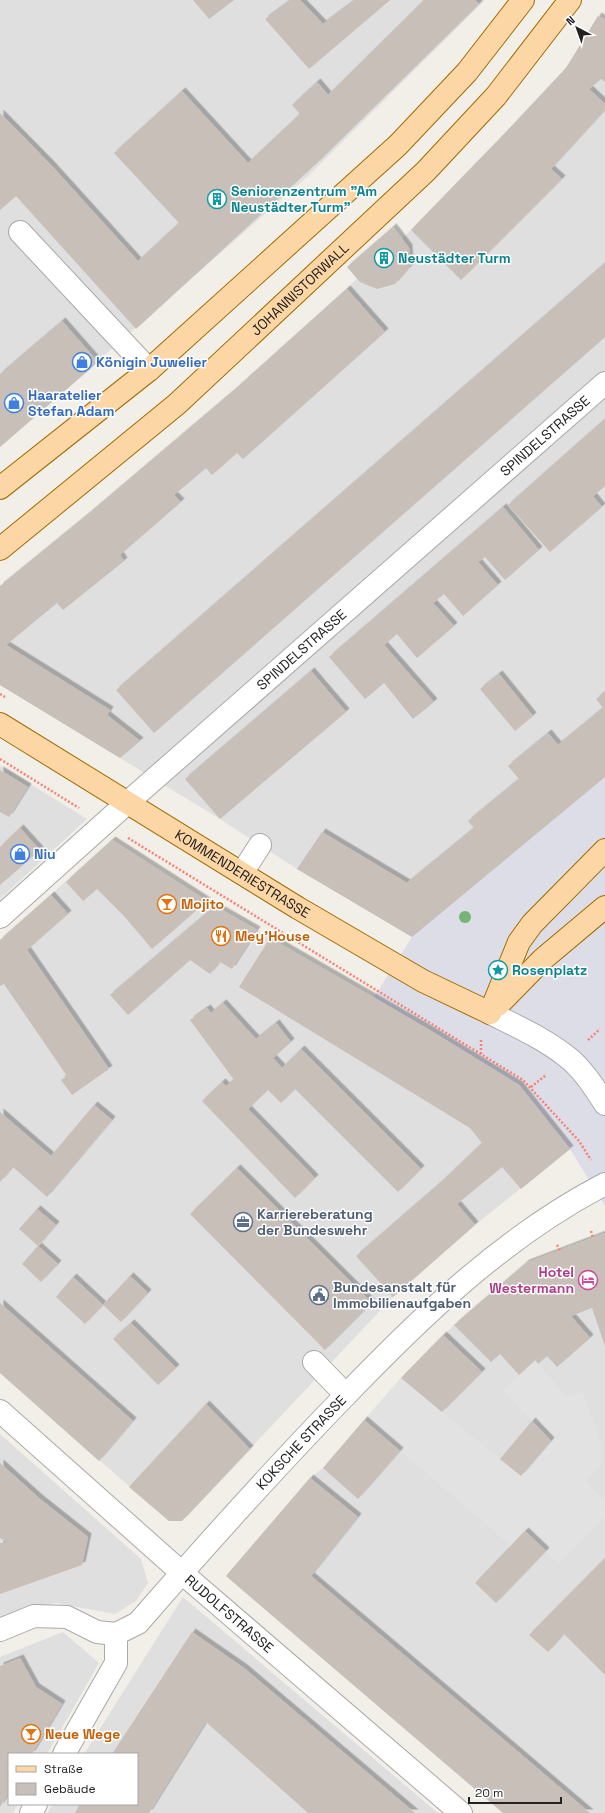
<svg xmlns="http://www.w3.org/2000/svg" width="605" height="1813" font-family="'Space Grotesk',sans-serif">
  <defs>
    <filter id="shadow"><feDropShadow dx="3.5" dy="-3.5" stdDeviation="0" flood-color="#0004"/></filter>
  </defs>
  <rect width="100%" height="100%" fill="#f2efe9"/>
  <!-- residential -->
  <path fill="#e0dfdf" d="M0,0H485L308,176L0,447Z
    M598,16L605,20V777L412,937L297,869L220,819L0,685V586L87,515L232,392L411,230L508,130L566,68Z
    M0,765L87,819L0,899Z
    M112,840L215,906L428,1029L519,1085L570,1149L475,1225L393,1297L182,1521H169L0,1373V940Z
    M605,1233V1813H503L226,1576L310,1478L323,1468L401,1378L454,1325L526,1263Z
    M0,1434L141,1559L148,1583L136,1601L115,1614L56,1603L21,1611L0,1620Z
    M183,1597L438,1813H47L53,1804H137V1754H84Z
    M63,1632L99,1663L47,1754H9V1804H18L13,1813H0V1657Z"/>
  <!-- parking -->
  <path fill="#e2e2e2" d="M535,1360L567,1397L583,1392L603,1450L600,1452L603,1464L586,1481L605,1501V1518L558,1564L525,1531L511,1546L364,1420L401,1378L521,1476L551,1441L503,1391Z"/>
  <!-- plaza -->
  <path fill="#dddde8" d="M605,777V1206L570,1149L519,1085L374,997L412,937Z"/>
  <!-- building -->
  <path fill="#c7bfb8" filter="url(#shadow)" d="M193,0H234L209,19Z
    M291,0H300L323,24L355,0H390L309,69L265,19Z
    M424,0H475L479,4L319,161L136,329L16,196L0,210V113L51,165L138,261L179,223L114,153L182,91L248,163L300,114L292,105L317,82L328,95Z
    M598,16L605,20V82L601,79L589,89L605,104V110L551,169L562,179L461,280L411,230L508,130L566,68Z
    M393,227L409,248L410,267L395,284L377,289L360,282L347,267Z
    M605,263V337L154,733L116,690Z
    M347,289L385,332L243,459L237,453L212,475L206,468L174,495L181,502L120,555L124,561L63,610L57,603L6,645L110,710L107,715L140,741L120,758L0,685V586L87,515L232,392Z
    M62,321L98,362L0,447V374Z
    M605,419V486L593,496L602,507L550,552L508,505Z
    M503,507L539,550L505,580L485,557L478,562L498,585L463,616L444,594L433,603L454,626L417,658L397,634L384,645L434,702L413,719L384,683L365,699L329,657Z
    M311,671L346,712L220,819L185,779Z
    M499,674L533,716L515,731L480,689Z
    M605,692V777L412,937L297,869L322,832L407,883L474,828L468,821L519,779L508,766L548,733L558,745L603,708L596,699Z
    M0,770L28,787L9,817L0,812Z
    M20,828L40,850L0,885V847Z
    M112,840L207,901L152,949L124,916L97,889L83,901L66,882Z
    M51,895L68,914L27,950L109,1069L72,1095L61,1080L67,1076L4,984L0,986V940Z
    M215,906L257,930L232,969L220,962L210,974L190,960L128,1015L110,995Z
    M270,938L428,1029L519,1085L570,1149L521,1189L502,1167L457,1204L475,1225L393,1297L356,1256L439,1184L482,1143L470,1128L239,987Z
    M223,1003L256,1039L276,1023L291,1042L273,1058L282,1068L301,1049L421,1169L398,1192L295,1089L281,1103L268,1090L248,1109L315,1178L295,1198L202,1101L222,1082L226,1086L234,1080L190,1020L207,1008L211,1013Z
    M94,1105L112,1120L47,1197L13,1167L0,1182V1112L51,1156Z
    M237,1168L372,1303L325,1350L190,1214Z
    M37,1209L56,1225L38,1246L19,1229Z
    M605,1233V1346L592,1308L571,1316L590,1338L557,1367L547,1356L538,1364L535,1360L519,1375L500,1354L491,1362L454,1325L526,1263Z
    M38,1246L58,1264L41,1282L22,1264Z
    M130,1276L148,1293L121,1322L103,1305Z
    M73,1277L103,1305L85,1324L56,1297Z
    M0,1303L133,1421L99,1461L0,1373Z
    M131,1323L176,1368L158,1385L113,1339Z
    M443,1335L482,1372L442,1412L401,1378Z
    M206,1404L250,1449L182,1521H169L129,1487Z
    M364,1420L400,1451L358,1499L323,1468Z
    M532,1421L551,1441L521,1476L500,1459Z
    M0,1463L40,1499L88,1537L82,1565L0,1594V1543L7,1542L0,1538Z
    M310,1478L358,1517L311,1576L590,1813H503L226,1576Z
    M525,1531L546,1551L496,1603L475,1583Z
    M605,1558V1675L564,1634L548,1652L529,1635Z
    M192,1632L244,1668L415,1813H308L206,1722L149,1813H75L80,1804H137V1754H112Z
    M20,1658L36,1687L62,1704L32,1754H9V1792L0,1807V1666Z"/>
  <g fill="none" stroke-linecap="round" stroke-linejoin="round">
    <!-- minor casing -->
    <g stroke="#a9a9a9" stroke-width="24">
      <g id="minor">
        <path d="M20,232L149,370"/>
        <path d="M242,873L260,845"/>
        <path id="s1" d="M0,917L127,803L605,383"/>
        <path d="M490,1013C516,1026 543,1038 566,1056C582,1068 594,1087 605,1104"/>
        <path d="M314,1362L346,1395"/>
        <path id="s2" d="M0,1411L182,1573L461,1813"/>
        <path d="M0,1630L34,1616L67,1617L97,1632L116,1634"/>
        <path id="s3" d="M116,1634L138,1623C205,1546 272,1471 343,1398C422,1316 503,1237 605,1184"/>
        <path d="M64,1754L116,1663V1634"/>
        <path d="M31,1813L36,1804"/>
      </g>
    </g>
    <!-- major casing -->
    <g stroke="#a06b00" stroke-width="24">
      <g id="major">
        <path d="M0,488L149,370L398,145L467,72L523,0"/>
        <path id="s4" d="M0,549L177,404L426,171L496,96L570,0"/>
        <path id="s5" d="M0,724L298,908L423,981L490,1013"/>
        <path d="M498,1005L543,959L605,907"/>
        <path d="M490,1013L519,942L532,924L605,850"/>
      </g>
    </g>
    <!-- path -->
    <path stroke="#fa8072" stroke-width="2.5" stroke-dasharray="2 2" stroke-linecap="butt" d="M0,694L5,697
      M0,759L79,808
      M128,838L523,1080L579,1141L591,1160
      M588,1040L600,1029
      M481,1054V1039
      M531,1087L546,1075
      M591,1231L593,1238
      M557,1245L560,1250"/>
    <!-- minor -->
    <use href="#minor" stroke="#fff" stroke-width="22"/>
    <!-- major -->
    <use href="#major" stroke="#fcd6a4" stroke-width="22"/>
  </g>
  <!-- trees -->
  <circle fill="#74b475" cx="465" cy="917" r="6"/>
  <!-- icons -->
  <defs>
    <g id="building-ring" transform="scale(1)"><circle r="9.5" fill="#fff" stroke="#0f9aa8" stroke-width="1.5"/><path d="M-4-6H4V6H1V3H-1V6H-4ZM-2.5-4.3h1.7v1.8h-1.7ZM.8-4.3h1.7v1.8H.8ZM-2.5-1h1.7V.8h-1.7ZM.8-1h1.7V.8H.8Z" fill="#0f9aa8"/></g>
    <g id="shop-ring" transform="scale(1)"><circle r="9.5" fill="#fff" stroke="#3f7fe0" stroke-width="1.5"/><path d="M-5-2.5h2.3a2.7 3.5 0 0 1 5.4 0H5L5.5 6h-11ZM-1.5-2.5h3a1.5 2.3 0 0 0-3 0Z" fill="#3f7fe0"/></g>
    <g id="bar-ring" transform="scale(1)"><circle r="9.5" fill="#fff" stroke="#e8710a" stroke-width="1.5"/><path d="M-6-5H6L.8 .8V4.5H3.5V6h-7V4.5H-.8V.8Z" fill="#e8710a"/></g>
    <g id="restaurant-ring" transform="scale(1)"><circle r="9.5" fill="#fff" stroke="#e8710a" stroke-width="1.5"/><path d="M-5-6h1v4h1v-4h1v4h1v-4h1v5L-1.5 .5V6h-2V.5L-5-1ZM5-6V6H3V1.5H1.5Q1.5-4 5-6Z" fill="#e8710a"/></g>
    <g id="sight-ring" transform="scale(1)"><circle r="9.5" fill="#fff" stroke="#0f9aa8" stroke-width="1.5"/><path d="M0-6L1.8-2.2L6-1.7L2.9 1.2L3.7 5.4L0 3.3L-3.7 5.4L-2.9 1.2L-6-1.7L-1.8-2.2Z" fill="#0f9aa8"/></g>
    <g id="office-ring" transform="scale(1)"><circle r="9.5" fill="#fff" stroke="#5c6f8a" stroke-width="1.5"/><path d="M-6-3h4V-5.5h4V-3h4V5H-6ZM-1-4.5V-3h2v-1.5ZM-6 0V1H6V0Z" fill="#5c6f8a"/></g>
    <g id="hotel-ring" transform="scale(1)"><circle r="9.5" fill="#fff" stroke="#d1479c" stroke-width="1.5"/><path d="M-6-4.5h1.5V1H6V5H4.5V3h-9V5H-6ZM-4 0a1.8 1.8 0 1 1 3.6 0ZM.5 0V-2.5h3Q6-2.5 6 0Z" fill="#d1479c"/></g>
    <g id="civic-ring" transform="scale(1)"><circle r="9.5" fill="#fff" stroke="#5c6f8a" stroke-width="1.5"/><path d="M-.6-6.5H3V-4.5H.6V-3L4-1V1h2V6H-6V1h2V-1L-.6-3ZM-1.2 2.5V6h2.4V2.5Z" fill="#5c6f8a"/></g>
  </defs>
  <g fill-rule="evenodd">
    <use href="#building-ring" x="217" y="199"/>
    <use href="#building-ring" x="384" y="258"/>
    <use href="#shop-ring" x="82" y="362"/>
    <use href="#shop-ring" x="14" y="403"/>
    <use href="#shop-ring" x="20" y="854"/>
    <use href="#bar-ring" x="167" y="904"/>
    <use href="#restaurant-ring" x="221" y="936"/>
    <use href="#sight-ring" x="498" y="970"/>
    <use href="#office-ring" x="243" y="1222"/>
    <use href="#hotel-ring" x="588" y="1280"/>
    <use href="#civic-ring" x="319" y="1295"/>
    <use href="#bar-ring" x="31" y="1734"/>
  </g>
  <g text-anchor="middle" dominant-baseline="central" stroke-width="3" stroke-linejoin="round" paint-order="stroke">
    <!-- culture labels -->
    <g font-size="14" font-weight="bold" fill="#0d838f" stroke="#fff" text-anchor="start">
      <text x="231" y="191">Seniorenzentrum "Am<tspan x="231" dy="16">Neustädter Turm"</tspan></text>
      <text x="398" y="258">Neustädter Turm</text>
      <text x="512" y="970">Rosenplatz</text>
    </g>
    <!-- street labels -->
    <g font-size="14" fill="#222" stroke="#fff">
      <text stroke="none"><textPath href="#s4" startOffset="397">JOHANNISTORWALL</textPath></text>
      <text stroke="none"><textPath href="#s1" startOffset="727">SPINDELSTRASSE</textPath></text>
      <text stroke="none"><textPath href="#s1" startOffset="403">SPINDELSTRASSE</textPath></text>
      <text stroke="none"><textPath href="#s5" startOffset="285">KOMMENDERIESTRASSE</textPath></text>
      <text stroke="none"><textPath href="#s3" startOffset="268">KOKSCHE STRASSE</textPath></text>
      <text stroke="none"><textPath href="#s2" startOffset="306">RUDOLFSTRASSE</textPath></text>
    </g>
    <!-- shop labels -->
    <g font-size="14" font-weight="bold" fill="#366cbe" stroke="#fff" text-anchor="start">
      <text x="96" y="362">Königin Juwelier</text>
      <text x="28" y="395">Haaratelier<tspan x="28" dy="16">Stefan Adam</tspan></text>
      <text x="34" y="854">Niu</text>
    </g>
    <!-- food labels -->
    <g font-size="14" font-weight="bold" fill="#c56008" stroke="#fff" text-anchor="start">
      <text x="181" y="904">Mojito</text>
      <text x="235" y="936">Mey'House</text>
      <text x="45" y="1734">Neue Wege</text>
    </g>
    <!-- service labels -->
    <g font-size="14" font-weight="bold" fill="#4e5e75" stroke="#fff" text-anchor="start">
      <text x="257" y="1214">Karriereberatung<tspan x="257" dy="16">der Bundeswehr</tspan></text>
      <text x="333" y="1287">Bundesanstalt für<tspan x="333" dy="16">Immobilienaufgaben</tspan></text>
    </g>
    <!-- hotel labels -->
    <g font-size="14" font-weight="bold" fill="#b23c85" stroke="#fff" text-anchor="end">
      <text x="574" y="1272">Hotel<tspan x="574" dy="16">Westermann</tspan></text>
    </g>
  </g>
  <!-- legend -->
  <rect x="8" y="1753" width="130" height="52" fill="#ffffff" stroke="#a7a7a7"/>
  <rect x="16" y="1766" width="20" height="6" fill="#fcd6a4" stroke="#a7a7a7"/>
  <text x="44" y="1773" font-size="12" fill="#222222">Straße</text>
  <rect x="16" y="1783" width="20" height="12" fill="#c7bfb8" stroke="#a7a7a7"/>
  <text x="44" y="1793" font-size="12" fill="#222222">Gebäude</text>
  <!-- north arrow -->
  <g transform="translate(577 28) rotate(319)" stroke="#ffffff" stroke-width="3" paint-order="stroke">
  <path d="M0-3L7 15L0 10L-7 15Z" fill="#222222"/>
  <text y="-6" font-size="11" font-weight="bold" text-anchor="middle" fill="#222222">N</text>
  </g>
  <!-- scale -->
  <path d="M469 1797v6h92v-6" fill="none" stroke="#222222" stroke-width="2"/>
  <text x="475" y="1797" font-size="12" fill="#222222" stroke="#ffffff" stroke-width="3" paint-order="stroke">20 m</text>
</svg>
